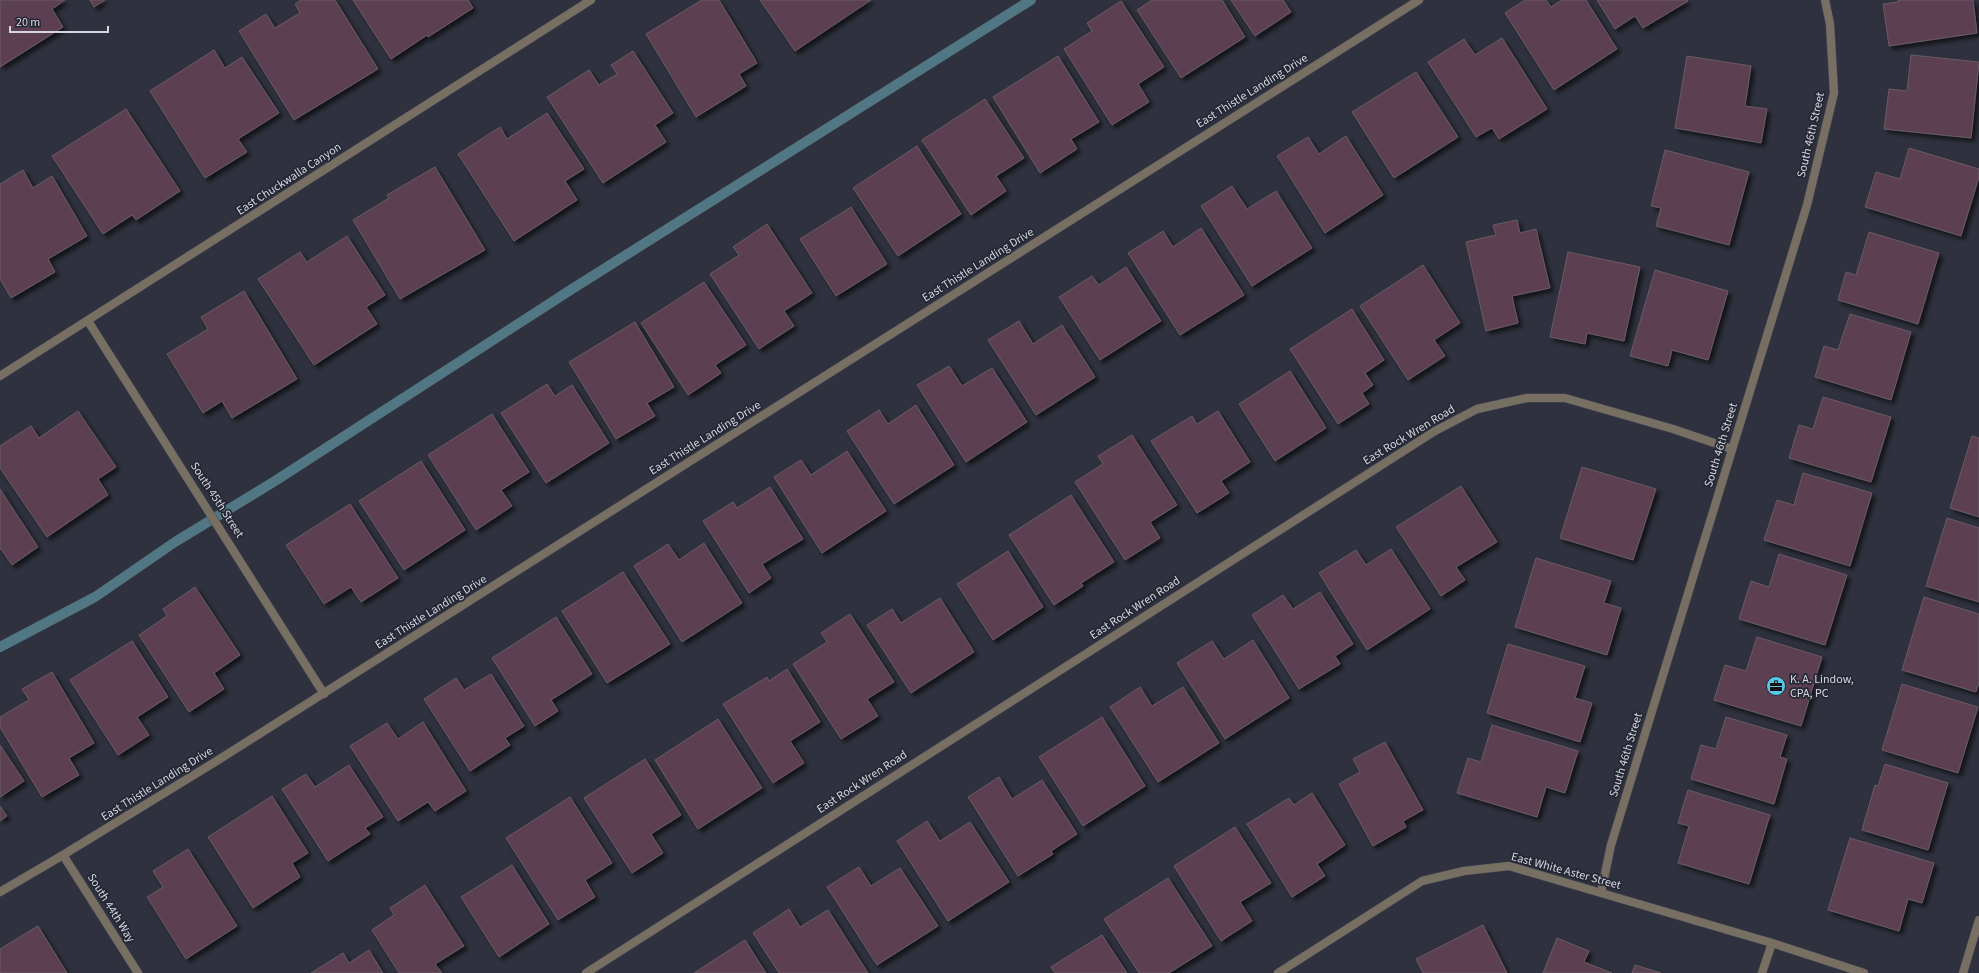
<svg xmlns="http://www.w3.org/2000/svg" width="1979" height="973" font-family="'Source Sans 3',sans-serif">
  <defs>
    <filter id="shadow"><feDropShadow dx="3.5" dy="3.5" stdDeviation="2" flood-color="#0009"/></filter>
  </defs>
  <rect width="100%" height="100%" fill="#2f323e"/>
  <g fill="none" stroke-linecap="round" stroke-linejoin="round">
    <!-- stream -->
    <path stroke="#527784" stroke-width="10" d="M0,647L95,597L175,542L275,481L572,289L1031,0"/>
  </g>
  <!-- building -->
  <path fill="#5c4051" stroke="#695b64" filter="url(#shadow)" d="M0,0H65L52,9L63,27L0,67Z
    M90,0H105L94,7Z
    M301,0H335L378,69L294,120L239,31L266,14L275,28L300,13L295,4Z
    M353,0H468L473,8L428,37L427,35L391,59Z
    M702,0H719L757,63L739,74L746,86L696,117L646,34Z
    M760,0H871L795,51Z
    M1152,0H1222L1245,37L1181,78L1137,10Z
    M1231,0H1283L1291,12L1255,36Z
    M1525,0H1546L1551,7L1562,0H1586L1617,49L1554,90L1505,13Z
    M1597,0H1687L1688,1L1643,28L1635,16L1615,29Z
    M1898,0H1973L1977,33L1889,46L1883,4L1898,2Z
    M1121,1L1164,67L1138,84L1149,102L1112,125L1064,49L1092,31L1087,23Z
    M1502,38L1547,109L1499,139L1492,128L1476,137L1428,62L1464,39L1475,55Z
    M214,50L225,68L242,57L279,113L238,139L247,152L205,178L150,91Z
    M633,51L673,113L655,125L666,142L603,183L547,97L589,70L599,85L617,74L611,65Z
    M1911,55L1979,62L1971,138L1884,129L1889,89L1907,91Z
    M1058,56L1099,122L1071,139L1077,149L1040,173L993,97Z
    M1687,56L1751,66L1745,106L1767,109L1761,143L1675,128Z
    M1416,72L1458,137L1394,178L1352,112Z
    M985,99L1024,158L996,176L1006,191L971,215L922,140Z
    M126,109L180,191L136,220L132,215L103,234L52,156Z
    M547,113L584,169L565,181L577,200L514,241L458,154L500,127L507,139Z
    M1346,136L1383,195L1325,233L1277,156L1308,137L1319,154Z
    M917,146L961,214L898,256L853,188Z
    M1909,148L1979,169V177L1961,236L1865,207L1876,172L1900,179Z
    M1665,150L1749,172L1729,245L1656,226L1661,208L1651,206Z
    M435,167L485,250L400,299L353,220L389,198L387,195Z
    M23,170L33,188L52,176L87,236L48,259L55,272L11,298L0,279V184Z
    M1232,186L1247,209L1276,191L1312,248L1252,286L1201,206Z
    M851,207L887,264L836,296L800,239Z
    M1517,220L1520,233L1536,229L1550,288L1512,296L1518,323L1486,331L1466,242L1496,235L1493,225Z
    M767,224L812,293L784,311L794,326L759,349L710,274L739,255L733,247Z
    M1201,228L1244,295L1180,335L1128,253L1163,231L1173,247Z
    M1869,232L1939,253L1918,324L1838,300L1846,272L1856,275Z
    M347,236L385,295L366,307L377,324L314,365L258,279L300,252L307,262Z
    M1568,252L1640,267L1624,341L1587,333L1585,344L1550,337Z
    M1423,265L1460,323L1434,340L1445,356L1408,380L1360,306Z
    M1126,267L1161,321L1100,360L1059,297L1092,276L1099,285Z
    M1655,270L1728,291L1708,360L1672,350L1668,366L1630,356Z
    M704,282L746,345L715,365L721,373L688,395L641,323Z
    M244,291L297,379L232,418L222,401L203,413L167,354L208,329L201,317Z
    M1352,309L1384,360L1365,373L1373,385L1362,393L1369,404L1338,424L1290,349Z
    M1850,314L1911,332L1891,400L1815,377L1824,346L1838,350Z
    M1019,321L1033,344L1062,325L1095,377L1036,415L988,340Z
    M635,322L674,387L647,403L655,416L616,439L569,362Z
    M949,366L962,386L992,368L1027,422L966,462L917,385Z
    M1290,371L1326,428L1275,461L1239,404Z
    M547,384L555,396L572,385L609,443L546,483L501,413Z
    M1823,397L1891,417L1871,482L1789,458L1799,425L1813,429Z
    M916,405L954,465L894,504L847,431L879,410L888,424Z
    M78,411L116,467L98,479L108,495L47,537L0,468V446L31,426L39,438Z
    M1218,411L1250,462L1221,481L1229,493L1197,513L1151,441L1192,416L1197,424Z
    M492,414L529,472L501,490L512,506L476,530L428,455Z
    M1132,435L1177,505L1150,522L1160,538L1125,560L1075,482L1103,464L1098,456Z
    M1972,436L1979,438V517L1950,508Z
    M847,451L886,511L822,553L774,477L801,460L811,475Z
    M421,461L465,530L404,570L359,501Z
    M1582,467L1656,489L1633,560L1560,538Z
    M1803,473L1872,493L1850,566L1764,540L1777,500L1794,505Z
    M1461,486L1497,542L1456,567L1465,580L1441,596L1396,527Z
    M770,487L803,539L762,564L771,578L749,593L703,521L733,502L737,508Z
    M0,489L38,547L12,565L1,549L0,550Z
    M1071,495L1114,562L1081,583L1083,586L1054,605L1009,535Z
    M350,504L398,578L361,602L351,587L324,604L286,545Z
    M1947,518L1979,528V602L1926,586Z
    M704,543L742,603L682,642L634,566L668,544L679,560Z
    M1391,549L1430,609L1367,650L1319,573L1356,550L1366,565Z
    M1008,551L1043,607L993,640L957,584Z
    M1779,554L1847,575L1825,645L1739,619L1751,581L1769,587Z
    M1536,558L1611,581L1604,603L1621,608L1607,655L1515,627Z
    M623,572L670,644L607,683L562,611Z
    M195,587L240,655L214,673L224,689L189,712L139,635L167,616L163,609Z
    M1320,592L1353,644L1335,656L1340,664L1299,689L1252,615L1283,595L1293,609Z
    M1924,597L1979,614V683L1976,692L1902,670Z
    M940,598L974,652L911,693L867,625L892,609L901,623Z
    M850,614L894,682L867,699L878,716L841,739L793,664L827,642L821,633Z
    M556,617L592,674L551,700L558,711L535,726L492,658Z
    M1757,637L1822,657L1801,726L1714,700L1725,665L1746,671Z
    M1253,640L1289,698L1225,739L1177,663L1212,641L1224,659Z
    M132,641L168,697L137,717L149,735L118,755L70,680Z
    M1508,644L1585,666L1575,698L1592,703L1580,742L1487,713Z
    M787,669L820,722L790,741L804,763L773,783L723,704L767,677L769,681Z
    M52,672L94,743L69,758L79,775L42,797L0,727V717L29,700L22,689Z
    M491,674L524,726L505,738L510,745L470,771L424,699L456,678L464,690Z
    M1902,684L1978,707L1958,773L1882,750Z
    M1140,687L1152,706L1183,687L1219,743L1158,782L1110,707Z
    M1102,717L1145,786L1083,826L1039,757Z
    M1726,717L1787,735L1780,757L1787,759L1774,804L1691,779L1701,745L1716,749Z
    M718,719L762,788L698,829L655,760Z
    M423,722L466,791L435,811L428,802L398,821L350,746L387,723L398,739Z
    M1492,725L1578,751L1565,793L1546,787L1537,817L1457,793L1468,758L1481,762Z
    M1385,742L1423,810L1403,821L1406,827L1373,846L1339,784L1360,772L1353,759Z
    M0,745L24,781L0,797Z
    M645,759L681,815L651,834L663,853L632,873L584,798Z
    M1885,764L1948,783L1928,850L1862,830L1875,785L1878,786Z
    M349,765L383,817L365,828L370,834L328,861L282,789L306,774L315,787Z
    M999,777L1012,799L1042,780L1077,834L1051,851L1053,854L1018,876L968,797Z
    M1688,790L1770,815L1749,884L1678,863L1689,826L1678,823Z
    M1312,793L1345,845L1317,864L1325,876L1292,897L1247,824L1289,798L1294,805Z
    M272,796L308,853L292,863L300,877L253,908L208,837Z
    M570,797L612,863L585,880L595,897L558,920L506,838Z
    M0,806L7,816L0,821Z
    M927,821L940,841L970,822L1009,882L948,921L897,841Z
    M1235,827L1271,883L1240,902L1252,921L1221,941L1174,866Z
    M1850,838L1934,863L1922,903L1908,899L1899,931L1828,910Z
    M188,849L237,926L186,959L147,897L163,887L153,871Z
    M512,865L549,924L499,957L461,897Z
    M859,867L871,886L900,868L938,926L877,965L827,887Z
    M1168,878L1212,946L1169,973H1139L1104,919Z
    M425,885L464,946L435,964L442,973H399L372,930L394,915L390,908Z
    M789,909L800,927L828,910L868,973H779L753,933Z
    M1483,925L1507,973H1423L1416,959Z
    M38,926L67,973H0V949Z
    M1102,935L1127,973H1055L1051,967Z
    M1557,938L1589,951L1584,962L1612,973H1543Z
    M745,940L766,973H694Z
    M369,950L383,973H311L343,953L349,963Z
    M1635,965L1661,973H1632Z"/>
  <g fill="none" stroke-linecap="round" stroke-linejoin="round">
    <!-- street casing -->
    <g stroke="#4d505b" stroke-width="9">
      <path id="street" d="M88,321L324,694
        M0,376L591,0
        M63,855L138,973
        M0,892L63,855L215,762L1419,0
        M1601,893L1611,845L1807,205L1834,93L1830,24L1825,0
        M586,973L1435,431L1477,409L1527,398H1565L1673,429L1732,449
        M1278,973L1422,881L1464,871L1509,866L1772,943L1864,973
        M1762,973L1772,943
        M1963,973L1979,920"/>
    </g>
    <!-- street -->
    <use href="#street" stroke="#786f63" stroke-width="8"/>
  </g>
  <!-- icons -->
  <defs>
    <g id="office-disc" transform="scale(1)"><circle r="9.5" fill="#5bc8e7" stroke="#252834"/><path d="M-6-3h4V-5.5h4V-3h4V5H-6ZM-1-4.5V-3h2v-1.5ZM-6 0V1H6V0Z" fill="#111"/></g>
  </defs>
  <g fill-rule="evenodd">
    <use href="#office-disc" x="1776" y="686"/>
  </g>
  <g text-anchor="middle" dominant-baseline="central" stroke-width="3.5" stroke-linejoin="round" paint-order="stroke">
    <!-- street labels -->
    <g font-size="12" fill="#d6d8e0" stroke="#252834">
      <text transform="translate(1252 91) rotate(-32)">East Thistle Landing Drive</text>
      <text transform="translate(1811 135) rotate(-77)">South 46th Street</text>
      <text transform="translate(289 179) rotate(-33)">East Chuckwalla Canyon</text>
      <text transform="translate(978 265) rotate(-32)">East Thistle Landing Drive</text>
      <text transform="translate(1409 435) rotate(-31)">East Rock Wren Road</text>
      <text transform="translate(705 438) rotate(-32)">East Thistle Landing Drive</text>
      <text transform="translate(1721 445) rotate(-73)">South 46th Street</text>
      <text transform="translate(217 500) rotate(57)">South 45th Street</text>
      <text transform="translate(1135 608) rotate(-33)">East Rock Wren Road</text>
      <text transform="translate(431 612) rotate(-32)">East Thistle Landing Drive</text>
      <text transform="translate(1626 755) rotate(-73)">South 46th Street</text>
      <text transform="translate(862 782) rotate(-33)">East Rock Wren Road</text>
      <text transform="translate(157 784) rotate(-32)">East Thistle Landing Drive</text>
      <text transform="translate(1566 871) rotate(15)">East White Aster Street</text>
      <text transform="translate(111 908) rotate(58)">South 44th Way</text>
    </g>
    <!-- poi labels -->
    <g font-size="12" fill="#d6d8e0" stroke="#252834" text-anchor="start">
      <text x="1790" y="679">K. A. Lindow,<tspan x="1790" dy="14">CPA, PC</tspan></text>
    </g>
  </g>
  <!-- scale -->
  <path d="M10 26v6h98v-6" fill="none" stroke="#d6d8e0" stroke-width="2"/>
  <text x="16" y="26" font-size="12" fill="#d6d8e0" stroke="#252834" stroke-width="3" paint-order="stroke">20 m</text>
</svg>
